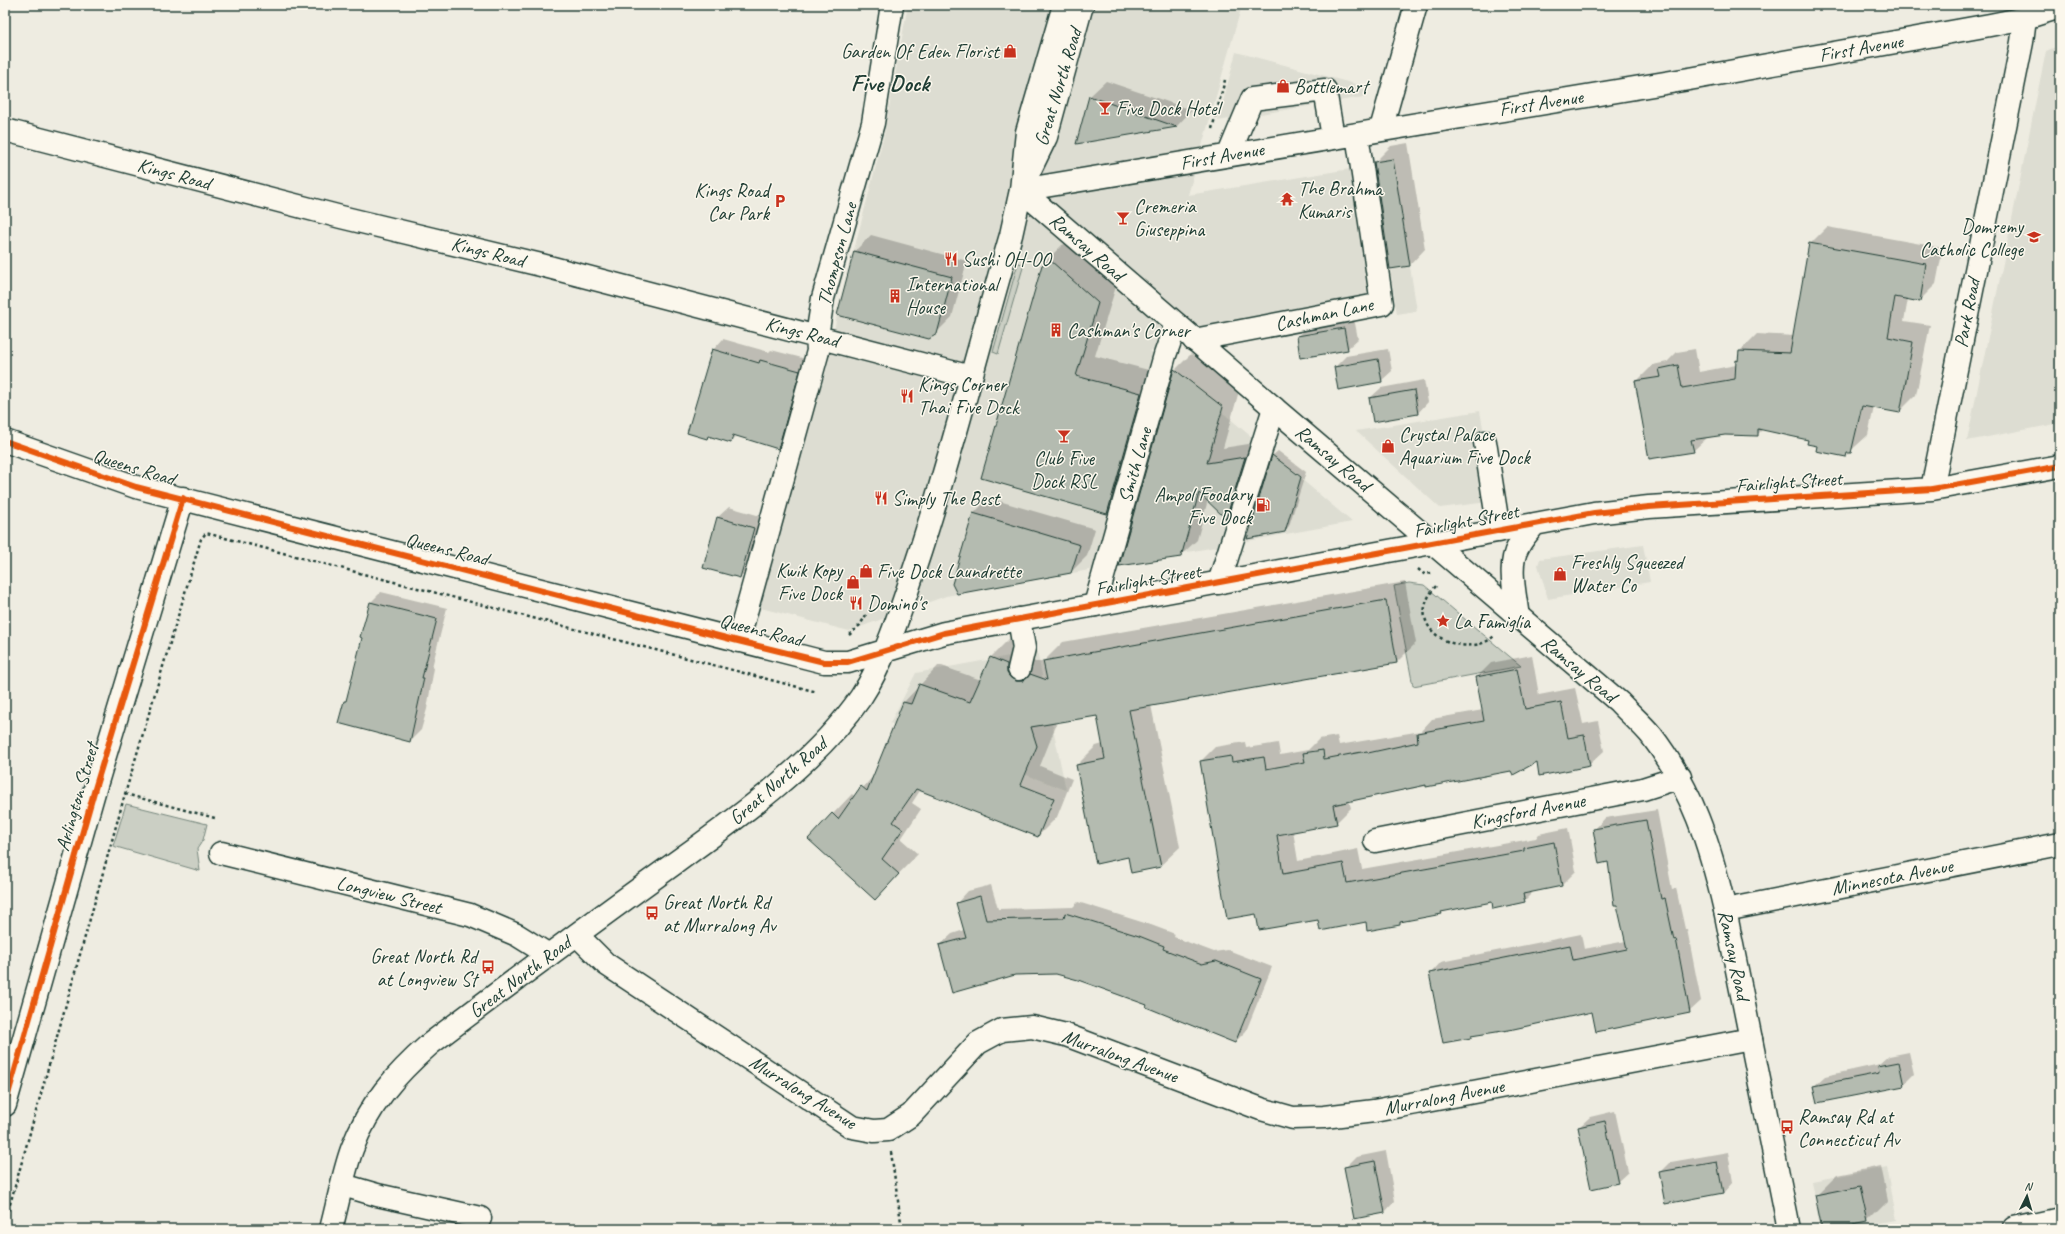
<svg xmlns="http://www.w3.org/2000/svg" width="2065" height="1234" font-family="Caveat,sans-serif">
  <rect width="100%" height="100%" fill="#eeece1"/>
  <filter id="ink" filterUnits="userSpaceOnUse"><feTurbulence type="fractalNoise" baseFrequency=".025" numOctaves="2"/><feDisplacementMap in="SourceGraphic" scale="8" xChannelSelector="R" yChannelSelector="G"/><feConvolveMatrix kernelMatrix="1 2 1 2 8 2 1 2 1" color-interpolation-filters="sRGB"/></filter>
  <g filter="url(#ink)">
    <!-- built -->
    <path fill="#ddddd2" d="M908,5H1242L1188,195L1350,169L1368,299L1218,325L1150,351L1352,522L946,596L849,631L757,607L828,364L837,315L884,135Z
      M2060,45V423L1967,441L2046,51Z
      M1236,52L1366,87L1363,97L1218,121Z
      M1393,159L1417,311L1397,314L1373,162Z
      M1480,411L1496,501L1440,508L1356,431Z
      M1643,545L1650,582L1548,599L1538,565L1540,559Z
      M1037,651L1066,790L890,723L916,673Z
      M1887,1167L1897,1219L1843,1229H1823L1820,1227L1812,1181Z"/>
    <!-- green -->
    <path fill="#cbcfc4" stroke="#75867c" d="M1018,263L1024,264L998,354L993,352Z
      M1409,583L1424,585L1521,666L1413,686L1394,586Z
      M126,804L207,824L203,840L197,849L200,871L113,846Z"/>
    <!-- shadow -->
    <path fill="#0003" d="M1021,5H1035L1032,8Z
      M1106,81L1192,110L1177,126L1077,143L1090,96Z
      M1408,143L1425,249L1410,265L1375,162L1391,146Z
      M1827,227L1943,248L1936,284L1919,301L1908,299L1904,321L1930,325L1916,395L1899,412L1874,407L1868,435L1845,456L1809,440L1763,429L1757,435L1725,434L1708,437L1693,451L1636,382L1653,365L1667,362L1677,352L1695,349L1699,372L1736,365L1740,351L1757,334L1794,336L1810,244Z
      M871,235L967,261L952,317L936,333L838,314L855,251Z
      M1071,242L1117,283L1095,356L1160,373L1127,493L1107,513L1042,265L1062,245Z
      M1354,318L1358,339L1347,349L1298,337L1308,326Z
      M723,339L769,352L771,350L810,360L788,437L778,448L737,436L730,442L709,435L706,438L713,350Z
      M1388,349L1392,371L1381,381L1335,367L1346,356Z
      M1191,354L1239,391L1223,448L1261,442L1242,502L1226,517L1208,500L1197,540L1180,556L1120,564L1175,370Z
      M1424,380L1428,402L1418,413L1370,398L1381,388Z
      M1278,451L1306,472L1289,526L1284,531L1248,537L1273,455Z
      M989,498L1095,529L1087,556L1071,572L973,514Z
      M729,507L764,517L750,567L740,577L718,517Z
      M1405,582L1416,643L1397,662L1151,705L1180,847L1160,866L1128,856L1077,765L1096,746L1103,744L1097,715L1055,722L1056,726L1040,766L1072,779L1057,817L1038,836L921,789L912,803L921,809L901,839L918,854L875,898L809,839L852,794L855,797L875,774L904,702L939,665L981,680L991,657L1010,638L1026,645L1030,659L1035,662H1043L1063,642Z
      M381,592L447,608L432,667L434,668L427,709L421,730L410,741L345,701L348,698L363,637H361L371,602Z
      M1532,655L1539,695L1575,688L1583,724L1598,721L1604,751L1589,765L1537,761L1511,770L1378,795L1349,801L1351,808L1336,823L1293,831L1298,861L1358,849L1362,869L1536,838L1539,834L1568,828L1576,871L1562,885L1535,890L1524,901H1492L1404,920L1400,924L1319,919L1257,913L1201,761L1215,747L1245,742L1246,748L1278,743L1280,755L1308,750L1319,739L1337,736L1339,745L1421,731L1432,719L1483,710L1477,677L1491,663Z
      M1657,810L1672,889L1676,888L1685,929H1687L1701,1001L1689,1012L1593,1011L1472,1035L1470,1037L1430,974L1441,962L1581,934L1584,949L1626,941L1608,861L1594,830L1605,818Z
      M991,885L998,909L1073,907L1078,902L1151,925L1175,934L1174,937L1214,952L1228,950L1272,967L1246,1031L1235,1042L1148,1005L1078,979L940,945L952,934L964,930L957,903L968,891Z
      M1909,1052L1914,1074L1903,1085L1814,1086L1825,1076L1880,1064L1889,1056Z
      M1615,1111L1628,1172L1617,1182L1579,1127L1590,1117Z
      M1386,1151L1395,1201L1385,1212L1355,1218L1345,1168L1356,1157Z
      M1728,1152L1733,1182L1723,1193L1660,1173L1671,1162Z
      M1881,1166L1888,1200L1867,1221L1823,1229L1816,1196L1837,1175Z"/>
    <!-- building -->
    <path fill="#b4bbb0" stroke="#1f3d34" d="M1089,96L1177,127L1076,144Z
      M1393,159L1410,266L1390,269L1374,162Z
      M1809,243L1926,264L1920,302L1895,297L1888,337L1913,342L1900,413L1862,406L1851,453H1847L1846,457L1816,451L1817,446L1807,444L1808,440L1758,429V436L1725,435L1691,440L1694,452L1649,459L1635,381L1661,377L1659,369L1678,365L1682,388L1735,379L1736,360L1738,361L1739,351L1790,353Z
      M854,251L952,277L937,334L929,339L837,315Z
      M1051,261L1098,303L1076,376L1141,393L1107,514L981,478L1042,265Z
      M1344,328L1348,350L1300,358L1297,336Z
      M712,349L759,363L760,360L800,371L778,449L733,435L731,443L708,436L707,439L687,433Z
      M1378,359L1382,382L1338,390L1334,367Z
      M1174,369L1223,407L1207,463L1245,457L1226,519L1199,493L1181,557L1119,566Z
      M1414,390L1418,414L1373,422L1369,398Z
      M1272,455L1301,477L1285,532L1247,539Z
      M973,513L1080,545L1071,573L957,594L952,584Z
      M717,517L754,528L740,578L703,568Z
      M1386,600L1397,663L1129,710L1161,867L1131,873L1128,857L1096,864L1076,765L1105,759L1097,716L1031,727L1037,746L1021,785L1054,798L1038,837L916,789L893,822L903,829L882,859L899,874L875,900L808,839L832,813L838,819L861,786L867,791L903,702L911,704L919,684L970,702L990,657L1007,664V673L1011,678L1016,681H1023L1030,674L1047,680L1043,661Z
      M370,602L437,619L422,678H424L410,742L338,723L344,701H346L362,638L360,637Z
      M1517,669L1525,709L1561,702L1568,738L1584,735L1590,766L1539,776L1537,762L1513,775L1511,771L1426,787V785L1333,805L1337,824L1277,835L1283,874L1343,863L1347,883L1524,851V848L1554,842L1562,886L1523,894L1525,902L1493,909L1492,902L1441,912L1442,914L1400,922V925L1367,931L1366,922L1320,931L1318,920L1259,930L1256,914L1227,919L1200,761L1231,756L1232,762L1264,757L1266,769L1305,762L1303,753L1323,750L1324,759L1367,751L1368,753L1418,742L1417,733L1484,721L1476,677Z
      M1646,820L1661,899L1665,898L1674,940L1676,939L1690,1013L1596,1032L1592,1012L1509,1030L1471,1036V1038L1443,1043L1429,973L1570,945L1573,960L1627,949L1617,905H1614L1608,862L1599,864L1593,829Z
      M980,896L986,920L1064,918L1065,913L1139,936L1164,946L1163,949L1202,964L1216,961L1261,979L1235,1043L1146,1007L1147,1005L1078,980L1056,974L1015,975L952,993L939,945L966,938L956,903Z
      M1899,1062L1904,1086L1817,1103L1813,1086L1879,1073L1878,1066Z
      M1605,1121L1618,1183L1591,1189L1578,1127Z
      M1375,1161L1385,1213L1354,1219L1344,1167Z
      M1717,1162L1723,1193L1665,1204L1659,1172Z
      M1860,1186L1868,1222L1834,1229H1822L1815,1195Z"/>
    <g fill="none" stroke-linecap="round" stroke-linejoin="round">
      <!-- minor casing -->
      <g stroke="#1f3d34" stroke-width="25">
        <path id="minor" d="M1381,129L1416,5
          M5,130L341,217L541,265L971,377
          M1229,154L1252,99L1325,90L1333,137
          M1021,190L1695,78L1990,25L2025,18L2060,7
          M1194,340L1382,304L1357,134
          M1485,442L1499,531
          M1932,489L2022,42L2025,18
          M1432,543L1594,513L1649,507L1932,489L2060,466
          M1219,583L1274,408
          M1095,605L1165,355L1176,324
          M1518,618C1516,597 1507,566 1518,547C1522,539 1529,531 1535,524
          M1019,619L1024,648L1019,669
          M738,641L818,351L817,336L823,298L873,123L892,5
          M1375,841L1643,789L1680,777
          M221,853L470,915L517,935L549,955
          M1725,910L2060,844
          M577,935L606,964L852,1127L874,1131L888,1130L911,1115L978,1043L1002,1030L1032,1027L1066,1035L1261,1109L1293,1118L1324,1117L1374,1111L1751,1039
          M5,1105L94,792L183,498
          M343,1185L377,1195L480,1218
          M2015,1229L2060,1219"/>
      </g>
      <!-- major casing -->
      <g stroke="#1f3d34" stroke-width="25">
        <path id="major" d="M1027,176L1046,137L1082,5
          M1021,190L1274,408L1619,702C1629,713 1641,723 1651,735C1692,788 1710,845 1725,910L1789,1229
          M5,441L136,487L824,662H848L944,633L1432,543
          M331,1229C338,1203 343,1174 352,1149C369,1104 395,1075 430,1044C505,987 581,931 657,876C726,826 813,767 861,697C887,658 905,597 920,552C954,447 980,340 1011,235L1021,190L1027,132L1064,5"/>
      </g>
      <!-- path -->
      <path stroke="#1f3d34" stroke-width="2.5" stroke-dasharray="3 3" stroke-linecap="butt" d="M1212,129L1225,80
        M1418,569L1424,574L1432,573
        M1436,586C1397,631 1467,662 1494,636
        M849,635L860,625L866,615
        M125,794L215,818
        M891,1152L902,1229
        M5,1222L125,794L201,539L206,533L817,692"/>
      <!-- minor -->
      <use href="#minor" stroke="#fbf7ec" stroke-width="22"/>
      <!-- major -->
      <use href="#major" stroke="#fbf7ec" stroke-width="22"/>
      <!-- cycleway casing -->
      <g stroke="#fbf7ec" stroke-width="8">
        <path id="cycleway" d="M5,441L136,487L738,641L824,662H848L944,633L1594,513L1649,507L1932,489L2060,466
          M5,1105L94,792L183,498"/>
      </g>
      <!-- cycleway -->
      <use href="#cycleway" stroke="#e8590c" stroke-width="6"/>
    </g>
  </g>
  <!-- icons -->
  <defs>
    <g id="shop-bare" transform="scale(1.08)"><path d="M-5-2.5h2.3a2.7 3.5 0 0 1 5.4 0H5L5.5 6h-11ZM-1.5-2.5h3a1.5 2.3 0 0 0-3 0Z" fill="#c8321e" stroke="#fbf7ec" stroke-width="2.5" paint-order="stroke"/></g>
    <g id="bar-bare" transform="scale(1.08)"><path d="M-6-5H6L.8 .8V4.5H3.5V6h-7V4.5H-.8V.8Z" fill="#c8321e" stroke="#fbf7ec" stroke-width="2.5" paint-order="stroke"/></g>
    <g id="temple-bare" transform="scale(1.08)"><path d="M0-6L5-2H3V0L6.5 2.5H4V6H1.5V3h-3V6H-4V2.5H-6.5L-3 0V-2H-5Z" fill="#c8321e" stroke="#fbf7ec" stroke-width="2.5" paint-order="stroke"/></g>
    <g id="parking-bare" transform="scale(1.08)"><path d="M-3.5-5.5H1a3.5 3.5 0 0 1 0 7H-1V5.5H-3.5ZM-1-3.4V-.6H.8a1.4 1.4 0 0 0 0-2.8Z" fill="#c8321e" stroke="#fbf7ec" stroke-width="2.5" paint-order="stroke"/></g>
    <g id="school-bare" transform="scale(1.08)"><path d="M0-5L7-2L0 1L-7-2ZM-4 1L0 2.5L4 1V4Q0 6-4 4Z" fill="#c8321e" stroke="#fbf7ec" stroke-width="2.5" paint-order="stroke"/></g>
    <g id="restaurant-bare" transform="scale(1.08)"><path d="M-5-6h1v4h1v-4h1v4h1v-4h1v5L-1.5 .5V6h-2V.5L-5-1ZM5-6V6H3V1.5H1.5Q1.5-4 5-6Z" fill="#c8321e" stroke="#fbf7ec" stroke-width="2.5" paint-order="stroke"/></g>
    <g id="building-bare" transform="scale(1.08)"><path d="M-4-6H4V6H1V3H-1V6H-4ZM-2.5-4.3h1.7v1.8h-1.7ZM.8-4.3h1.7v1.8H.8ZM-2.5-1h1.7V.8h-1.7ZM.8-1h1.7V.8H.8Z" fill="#c8321e" stroke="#fbf7ec" stroke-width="2.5" paint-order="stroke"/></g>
    <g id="fuel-bare" transform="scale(1.08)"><path d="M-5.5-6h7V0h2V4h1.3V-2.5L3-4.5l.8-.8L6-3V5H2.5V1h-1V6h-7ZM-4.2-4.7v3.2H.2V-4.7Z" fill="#c8321e" stroke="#fbf7ec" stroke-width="2.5" paint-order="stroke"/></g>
    <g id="sight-bare" transform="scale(1.08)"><path d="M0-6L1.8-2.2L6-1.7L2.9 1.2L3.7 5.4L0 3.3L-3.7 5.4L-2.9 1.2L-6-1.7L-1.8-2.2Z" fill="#c8321e" stroke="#fbf7ec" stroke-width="2.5" paint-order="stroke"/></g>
    <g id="bus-bare" transform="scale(1.08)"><path d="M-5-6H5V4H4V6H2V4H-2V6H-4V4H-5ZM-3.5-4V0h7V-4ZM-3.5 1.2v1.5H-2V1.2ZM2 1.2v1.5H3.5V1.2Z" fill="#c8321e" stroke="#fbf7ec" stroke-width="2.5" paint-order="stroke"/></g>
  </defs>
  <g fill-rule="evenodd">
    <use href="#shop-bare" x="1010" y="51"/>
    <use href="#shop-bare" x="1283" y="86"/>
    <use href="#bar-bare" x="1105" y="108"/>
    <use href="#temple-bare" x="1287" y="199"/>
    <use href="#parking-bare" x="780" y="201"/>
    <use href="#bar-bare" x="1123" y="218"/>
    <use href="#school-bare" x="2034" y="237"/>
    <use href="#restaurant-bare" x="951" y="259"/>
    <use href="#building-bare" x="895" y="296"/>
    <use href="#building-bare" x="1056" y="330"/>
    <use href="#restaurant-bare" x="907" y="396"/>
    <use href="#bar-bare" x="1064" y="436"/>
    <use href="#shop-bare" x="1388" y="446"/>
    <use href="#restaurant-bare" x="881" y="498"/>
    <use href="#fuel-bare" x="1263" y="505"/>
    <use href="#shop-bare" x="866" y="571"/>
    <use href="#shop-bare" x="1560" y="574"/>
    <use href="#shop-bare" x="853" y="582"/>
    <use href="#restaurant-bare" x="856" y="603"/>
    <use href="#sight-bare" x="1443" y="621"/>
    <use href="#bus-bare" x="652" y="913"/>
    <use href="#bus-bare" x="488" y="967"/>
    <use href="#bus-bare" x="1787" y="1127"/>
  </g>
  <g text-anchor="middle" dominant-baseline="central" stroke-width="3" stroke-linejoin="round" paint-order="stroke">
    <!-- street labels -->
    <g font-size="20" fill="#1f3d34" stroke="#fbf7ec">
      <text transform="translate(1861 48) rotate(-10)">First Avenue</text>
      <text transform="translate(1058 87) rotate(-73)">Great North Road</text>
      <text transform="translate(1541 103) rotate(-9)">First Avenue</text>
      <text transform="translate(1222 156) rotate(-10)">First Avenue</text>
      <text transform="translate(174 174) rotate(15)">Kings Road</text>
      <text transform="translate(1087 247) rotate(41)">Ramsay Road</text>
      <text transform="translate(488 252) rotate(14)">Kings Road</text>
      <text transform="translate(837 254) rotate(-75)">Thompson Lane</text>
      <text transform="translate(1967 313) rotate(-79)">Park Road</text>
      <text transform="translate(1324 314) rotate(-12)">Cashman Lane</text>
      <text transform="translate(802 332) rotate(14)">Kings Road</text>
      <text transform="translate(1333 458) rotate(40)">Ramsay Road</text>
      <text transform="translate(1135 465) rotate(-74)">Smith Lane</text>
      <text transform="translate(134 467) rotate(17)">Queens Road</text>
      <text transform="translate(1789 482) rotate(-4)">Fairlight Street</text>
      <text transform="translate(1466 521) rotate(-11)">Fairlight Street</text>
      <text transform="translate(447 549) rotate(14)">Queens Road</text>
      <text transform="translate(1148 580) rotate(-10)">Fairlight Street</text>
      <text transform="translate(761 630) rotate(14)">Queens Road</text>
      <text transform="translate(1579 669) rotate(40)">Ramsay Road</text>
      <text transform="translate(778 781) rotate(-41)">Great North Road</text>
      <text transform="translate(77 797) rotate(-74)">Arlington Street</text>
      <text transform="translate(1528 811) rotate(-11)">Kingsford Avenue</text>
      <text transform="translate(1892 877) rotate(-11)">Minnesota Avenue</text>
      <text transform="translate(389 895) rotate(14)">Longview Street</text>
      <text transform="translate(1734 955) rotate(78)">Ramsay Road</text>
      <text transform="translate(520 977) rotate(-37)">Great North Road</text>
      <text transform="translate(1120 1056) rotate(20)">Murralong Avenue</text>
      <text transform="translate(803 1092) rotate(32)">Murralong Avenue</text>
      <text transform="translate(1444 1097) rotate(-11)">Murralong Avenue</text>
    </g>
    <!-- poi labels -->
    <g font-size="20" fill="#1f3d34" stroke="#fbf7ec" text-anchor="start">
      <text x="999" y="51" text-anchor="end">Garden Of Eden Florist</text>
      <text x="1294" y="86">Bottlemart</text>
      <text x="1116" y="108">Five Dock Hotel</text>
      <text x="1298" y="188">The Brahma<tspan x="1298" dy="23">Kumaris</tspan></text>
      <text x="769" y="190" text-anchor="end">Kings Road<tspan x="769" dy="23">Car Park</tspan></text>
      <text x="1134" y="206">Cremeria<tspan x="1134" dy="23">Giuseppina</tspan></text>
      <text x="2023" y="226" text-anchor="end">Domremy<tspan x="2023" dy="23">Catholic College</tspan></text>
      <text x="962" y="259">Sushi OH-OO</text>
      <text x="906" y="284">International<tspan x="906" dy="23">House</tspan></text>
      <text x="1067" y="330">Cashman's Corner</text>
      <text x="918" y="384">Kings Corner<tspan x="918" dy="23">Thai Five Dock</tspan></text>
      <text x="1399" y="434">Crystal Palace<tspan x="1399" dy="23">Aquarium Five Dock</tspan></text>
      <text x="1064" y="458" text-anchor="middle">Club Five<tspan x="1064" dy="23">Dock RSL</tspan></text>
      <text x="1252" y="494" text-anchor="end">Ampol Foodary<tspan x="1252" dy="23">Five Dock</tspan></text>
      <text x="892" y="498">Simply The Best</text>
      <text x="1571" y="562">Freshly Squeezed<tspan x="1571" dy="23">Water Co</tspan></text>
      <text x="842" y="570" text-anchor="end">Kwik Kopy<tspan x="842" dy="23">Five Dock</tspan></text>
      <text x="877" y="571">Five Dock Laundrette</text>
      <text x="867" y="603">Domino's</text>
      <text x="1454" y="621">La Famiglia</text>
      <text x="663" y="902">Great North Rd<tspan x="663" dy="23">at Murralong Av</tspan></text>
      <text x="477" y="956" text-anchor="end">Great North Rd<tspan x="477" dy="23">at Longview St</tspan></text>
      <text x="1798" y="1116">Ramsay Rd at<tspan x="1798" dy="23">Connecticut Av</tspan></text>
    </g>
    <!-- district labels -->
    <g font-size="24" font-weight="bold" fill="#1f3d34" stroke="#fbf7ec">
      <text x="890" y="83">Five Dock</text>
    </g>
  </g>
  <!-- margin -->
  <rect width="2065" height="1234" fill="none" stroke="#fbf7ec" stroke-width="20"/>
  <rect x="10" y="10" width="2045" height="1214" fill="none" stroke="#1f3d34" stroke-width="1.5" filter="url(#ink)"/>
  <!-- north arrow -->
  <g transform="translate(2027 1196) rotate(5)" stroke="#fbf7ec" stroke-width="3" paint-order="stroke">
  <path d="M0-3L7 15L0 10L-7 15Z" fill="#1f3d34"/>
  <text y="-6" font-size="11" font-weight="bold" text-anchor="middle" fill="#1f3d34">N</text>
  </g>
</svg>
